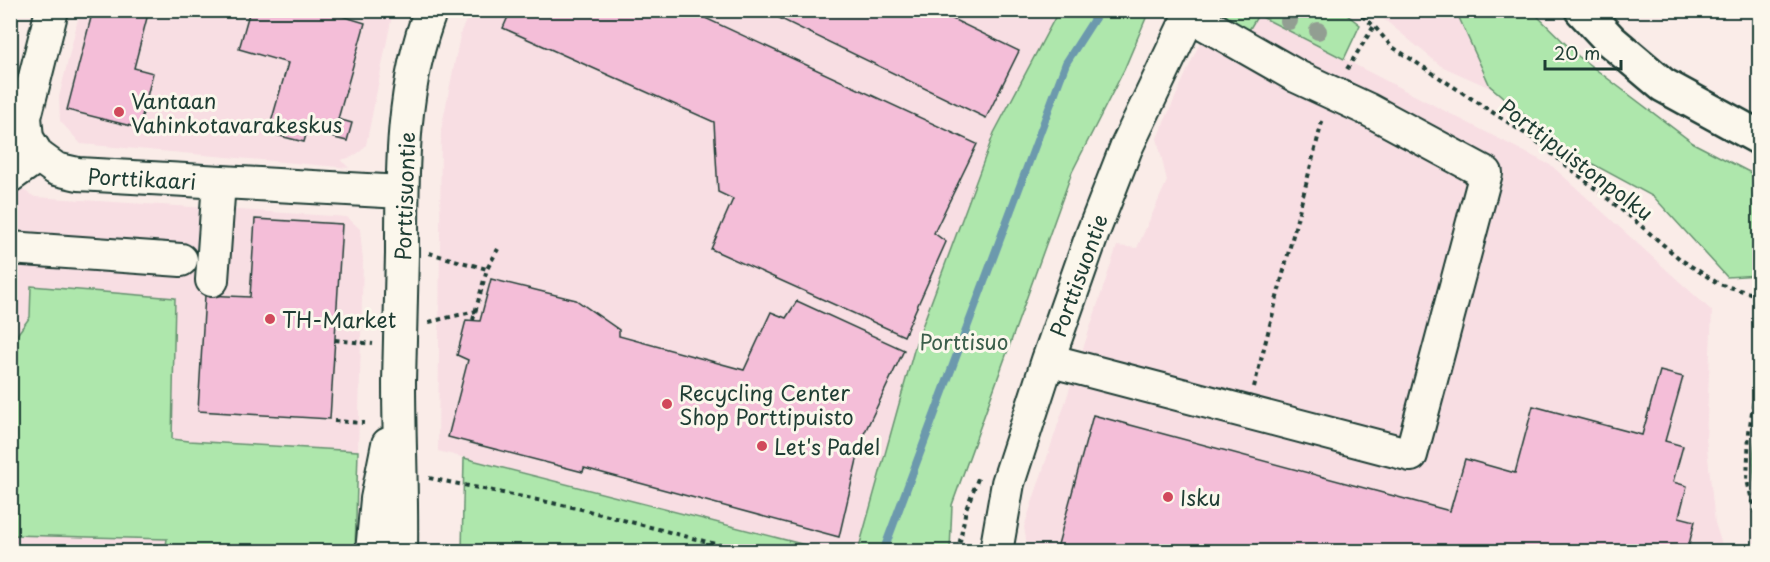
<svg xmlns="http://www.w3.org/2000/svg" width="1770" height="562" font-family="'Playpen Sans',sans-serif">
  <rect width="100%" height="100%" fill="#faece8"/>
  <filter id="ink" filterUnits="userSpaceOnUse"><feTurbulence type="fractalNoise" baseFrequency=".0167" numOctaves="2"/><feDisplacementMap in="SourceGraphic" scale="12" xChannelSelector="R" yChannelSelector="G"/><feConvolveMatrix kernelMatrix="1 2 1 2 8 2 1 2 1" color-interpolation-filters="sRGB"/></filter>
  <g filter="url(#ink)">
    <!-- built -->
    <path fill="#f8dee3" d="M80,11H393L366,145L361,151L352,157L341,160L349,168L81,144L60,121L59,97Z
      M471,11H1059L994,133L916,343L858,551H829L438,451L441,130L461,31Z
      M1214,11H1223L1233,24L1246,35L1258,15L1552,166L1712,311L1706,438L1715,523L1724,551L1028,552L1024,527L1117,246L1137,248L1167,181L1157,138Z
      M1374,11H1478L1558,118L1441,66Z
      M10,179L20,188L35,197L347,217L360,229L363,261L358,451L11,431Z
      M11,535L167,539L355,552H11Z"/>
    <!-- green -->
    <path fill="#aee7ac" stroke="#669270" stroke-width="1.5" d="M1059,10L1149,11L1124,70L1072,172L952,505L950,551H858L916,343L994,133Z
      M1223,11H1342L1360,25L1344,59L1258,15L1246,35L1233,24Z
      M1456,11H1532L1578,56L1693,143L1759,177V275L1727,277L1654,197L1563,148L1490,86Z
      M31,286L175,298L172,439L189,441L358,451L355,551L165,552L167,539L11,535V347L19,332L30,317Z
      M1759,393L1760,507H1759L1756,501L1753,460Z
      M464,458L829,551H462Z"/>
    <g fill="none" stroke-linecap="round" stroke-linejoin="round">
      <!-- stream -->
      <path stroke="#6c99ad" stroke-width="8" d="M883,552L1066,63L1100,10"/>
    </g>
    <!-- building -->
    <path fill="#f4bed8" stroke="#1f3d34" stroke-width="1.5" d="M93,10H149L134,68L153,73L139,128L67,110Z
      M250,10H322L365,23L338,119L352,123L347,141L307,131L304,142L268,133L288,63L239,49Z
      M511,10H688L977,144L934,233L946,242L904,336L711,249L733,199L718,192L714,122L503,28Z
      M783,10H934L1019,51L986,118L779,18Z
      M255,219L342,224L330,419L198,411L205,295L250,297Z
      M491,279L576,300L619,330V336L744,370L771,312L786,318L797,301L904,350L862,438L839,537L584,468L583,472L448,437L468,360L457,355L466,320L480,321Z
      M1660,371L1683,377L1665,441L1683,446L1673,482L1687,486L1679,517L1695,521L1687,552H1056L1093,415L1450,511L1465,459L1515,473L1533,406L1642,435Z"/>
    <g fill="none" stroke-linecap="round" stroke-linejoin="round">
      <!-- minor casing -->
      <g stroke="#1f3d34" stroke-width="36">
        <path id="minor" d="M52,10L25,117L27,138L38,156L56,169L78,174L402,192
          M10,176L38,156
          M10,248L181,260
          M212,280L219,182
          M1048,360L1411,455L1486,173L1369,110L1298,77L1191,16
          M372,552L377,499L388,444
          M401,552C402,495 399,439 399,382C400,340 401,297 402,254C402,174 401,86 431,10
          M996,552L1008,483L1048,360L1092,235L1126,148L1192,10"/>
      </g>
      <!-- highway casing -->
      <g stroke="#1f3d34" stroke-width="38">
        <path id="highway" d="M1582,10L1611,41L1663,85L1760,138"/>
      </g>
      <!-- path -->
      <path stroke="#1f3d34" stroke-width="4" stroke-dasharray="4.5 4.5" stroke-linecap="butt" d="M1355,10L1374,26L1391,46L1535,140L1633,219L1680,259L1719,284L1760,296
        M1347,69L1374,26
        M429,253L487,269
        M473,320L487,269L498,249
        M429,322L476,311
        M335,340L373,344
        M1760,358L1749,432L1747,480L1760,533
        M1254,387L1323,118
        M1752,411L1760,422
        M334,421L364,423
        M429,478L577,508L746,552
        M958,552L966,509L979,476"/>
      <!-- minor -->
      <use href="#minor" stroke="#fbf7ec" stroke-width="32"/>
      <!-- highway -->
      <use href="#highway" stroke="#fbf7ec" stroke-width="33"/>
    </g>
    <!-- trees -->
    <g fill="#929e92">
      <circle cx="1289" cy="21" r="9"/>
      <circle cx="1318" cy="31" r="9"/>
    </g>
  </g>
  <!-- markers -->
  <g fill="#d1495b" stroke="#fbf7ec" stroke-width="2">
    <circle cx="119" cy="112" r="6"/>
    <circle cx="270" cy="319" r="6"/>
    <circle cx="667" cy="404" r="6"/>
    <circle cx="762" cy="446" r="6"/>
    <circle cx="1168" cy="497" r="6"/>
  </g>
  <g text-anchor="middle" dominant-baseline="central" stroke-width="6" stroke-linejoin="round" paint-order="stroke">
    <!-- poi labels -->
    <g font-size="21" fill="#1f3d34" stroke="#fbf7ec" text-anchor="start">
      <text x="131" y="100">Vantaan<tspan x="131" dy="24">Vahinkotavarakeskus</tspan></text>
      <text x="282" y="319">TH-Market</text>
      <text x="679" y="392">Recycling Center<tspan x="679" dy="24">Shop Porttipuisto</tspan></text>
      <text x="774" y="446">Let's Padel</text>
      <text x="1180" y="497">Isku</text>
    </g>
    <!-- street labels -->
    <g font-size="21" fill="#1f3d34" stroke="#fbf7ec">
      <text transform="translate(1577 159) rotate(37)">Porttipuistonpolku</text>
      <text transform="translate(142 178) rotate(3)">Porttikaari</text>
      <text transform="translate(404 196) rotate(-88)">Porttisuontie</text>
      <text transform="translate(1078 275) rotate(-70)">Porttisuontie</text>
    </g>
    <!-- park labels -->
    <g font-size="21" fill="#3c5f4c" stroke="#fbf7ec">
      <text x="964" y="341">Porttisuo</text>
    </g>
  </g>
  <!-- margin -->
  <rect width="1770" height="562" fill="none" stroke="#fbf7ec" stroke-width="36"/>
  <rect x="18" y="18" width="1734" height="526" fill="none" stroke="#1f3d34" stroke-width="2" filter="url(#ink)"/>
  <!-- scale -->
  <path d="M1545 60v9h76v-9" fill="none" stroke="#1f3d34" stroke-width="3"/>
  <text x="1554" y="60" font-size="18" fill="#1f3d34" stroke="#fbf7ec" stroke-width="4.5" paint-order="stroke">20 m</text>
</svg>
